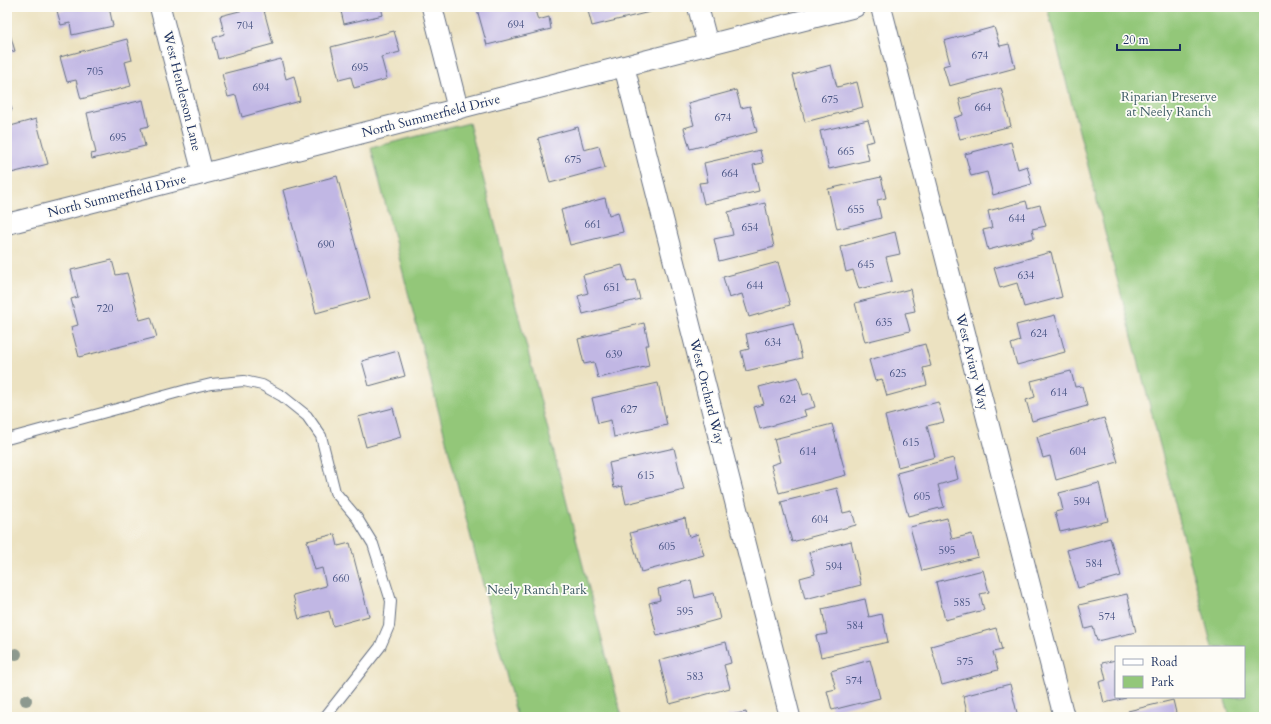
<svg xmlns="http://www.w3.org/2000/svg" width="1271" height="724" font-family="Cardo,serif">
  <rect width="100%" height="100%" fill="#fdfcf7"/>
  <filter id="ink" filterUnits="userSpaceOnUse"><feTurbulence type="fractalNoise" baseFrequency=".025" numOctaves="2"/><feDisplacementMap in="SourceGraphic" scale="8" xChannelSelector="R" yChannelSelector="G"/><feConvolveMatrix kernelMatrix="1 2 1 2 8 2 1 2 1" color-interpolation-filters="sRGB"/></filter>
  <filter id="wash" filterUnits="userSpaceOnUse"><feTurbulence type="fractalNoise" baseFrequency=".012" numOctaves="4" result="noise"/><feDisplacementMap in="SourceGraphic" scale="16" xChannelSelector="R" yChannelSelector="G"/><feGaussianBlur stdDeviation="0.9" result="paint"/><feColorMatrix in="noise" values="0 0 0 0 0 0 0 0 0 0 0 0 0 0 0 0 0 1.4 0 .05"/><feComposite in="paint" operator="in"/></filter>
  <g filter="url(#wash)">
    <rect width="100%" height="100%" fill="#ece2c1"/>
    <!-- green -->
    <path fill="#93c779" stroke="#577b6c" d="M1047,7H1264V717H1230L1224,697H1244V647H1212Z
      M469,123L622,717H517L371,148Z"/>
    <g id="blocks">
      <!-- building -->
      <path fill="#c1b7e4" d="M65,7H109L113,26L72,35L70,23L61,25L57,11L65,9Z
        M255,7H263L273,44L218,59L213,38L224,34L220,16Z
        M340,7H381L383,15L344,24Z
        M484,7H534L538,20L549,17L551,29L487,45L477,9Z
        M587,7H657L658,10L592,26Z
        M7,24L15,51L7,53Z
        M994,27L1000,46L1009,44L1015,68L949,86L943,66L950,64L944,41Z
        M394,31L400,52L381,57L387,79L354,88L351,77L339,80L331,47Z
        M127,39L132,60L125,62L131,86L81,99L76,80L67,82L60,57Z
        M281,59L286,79L294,76L300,101L242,117L236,95L228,97L222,74Z
        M831,65L837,87L857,82L863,107L805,122L793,75Z
        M1001,88L1011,126L960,139L954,118L963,115L959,99Z
        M736,90L741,108L750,106L757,132L690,149L684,128L694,125L688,103Z
        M7,93L12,110L7,112Z
        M143,100L149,126L141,128L145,146L92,159L91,154L96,153L87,113Z
        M36,119L48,164L7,174V127Z
        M868,120L874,141L865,143L869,160L829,169L820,131Z
        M578,127L584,150L599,146L605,168L550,183L538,138Z
        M1011,142L1018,169L1027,166L1032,184L993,195L987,172L971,176L965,154Z
        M760,150L763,163L753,165L759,191L704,204L699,183L708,182L704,163Z
        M337,176L370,298L316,313L283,190Z
        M881,177L886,198L877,200L881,218L837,229L828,189Z
        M605,198L609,215L618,212L623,232L570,245L561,210Z
        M1026,201L1028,208L1040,205L1046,226L1032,229L1034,238L988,250L983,230L992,228L988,211Z
        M765,203L774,247L719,261L714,239L733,235L728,212Z
        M895,232L900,254L886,257L892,281L859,289L853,270L846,272L840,247Z
        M1051,252L1062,297L1024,307L1017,283L1000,288L994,268Z
        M112,260L116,275L127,273L140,320L151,317L157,337L79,357L71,327L78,325L71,299L78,297L71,270Z
        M778,262L790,305L749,317L742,294L729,298L723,277Z
        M622,265L627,282L635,280L640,299L583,314L578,296L588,293L583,275Z
        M910,289L915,311L905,313L910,331L865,342L855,303Z
        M1055,315L1065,352L1017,365L1011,344L1020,341L1016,325Z
        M644,323L649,345H645L649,366L598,378L594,362L584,364L578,339Z
        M793,323L802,358L746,371L741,351L749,349L746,334Z
        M925,344L931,366L923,368L927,385L887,396L882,379L875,381L869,360Z
        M398,351L405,376L369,386L362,361Z
        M1071,371L1075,387L1082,386L1087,406L1032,421L1026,400L1035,397L1031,381Z
        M798,377L803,395L811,393L815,407L804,410L806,416L760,429L754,407L764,404L759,387Z
        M658,383L667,425L614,437L611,420L598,423L592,398Z
        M938,402L944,422L927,426L935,457L898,467L885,416Z
        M393,408L401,437L366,447L358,417Z
        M1104,418L1118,462L1056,480L1050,456L1043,458L1037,437Z
        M832,424L846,475L779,493L771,465L780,462L774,439Z
        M674,448L684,490L626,504L622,486L614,488L609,463Z
        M953,458L958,479L938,485L944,507L908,516L897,473Z
        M1099,483L1108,521L1060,532L1055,512L1063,510L1059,493Z
        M837,488L843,513L852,511L856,525L792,542L781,502Z
        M685,518L689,537L698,534L704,555L641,572L630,533Z
        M947,518L952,539L972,534L978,557L922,571L910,527Z
        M335,534L338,546L350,543L369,616L333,626L329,611L299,619L293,595L326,586L322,568L315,570L307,541Z
        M1110,538L1121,576L1078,588L1067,550Z
        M851,541L861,585L805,599L800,578L815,574L809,552Z
        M983,570L989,592L980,594L984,610L945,620L936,582Z
        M691,580L695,598L714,593L720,619L657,636L649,603L660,600L658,589Z
        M1127,594L1136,632L1097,641L1093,627L1085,629L1079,605Z
        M865,599L869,617L882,614L888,642L821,657L816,636L827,634L822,609Z
        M996,628L1002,650L993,652L998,670L942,685L931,646Z
        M726,642L731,663L724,665L730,688L670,704L659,660Z
        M870,660L880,698L832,710L827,691L836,689L831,671Z
        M1116,660V697L1126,698L1104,703L1099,682L1106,680L1102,663Z
        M1010,684L1018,717H965L968,716L963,696Z
        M1173,700L1177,717H1129L1128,711Z
        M746,712L747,717H727V716Z
        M893,713L894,717H881Z"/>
    </g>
  </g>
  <g filter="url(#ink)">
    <use href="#blocks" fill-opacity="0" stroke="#646e81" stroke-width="1"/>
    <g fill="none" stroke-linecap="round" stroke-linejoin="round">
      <!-- service casing -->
      <g stroke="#646e81" stroke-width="12">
        <path id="service" d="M7,439L190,389L211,384L244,381L262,385L282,396L307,416L321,436L335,492L357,518L373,544L391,601L389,626L380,647L325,717"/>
      </g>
      <!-- minor casing -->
      <g stroke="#646e81" stroke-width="22">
        <path id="minor" d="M160,7L203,174
          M432,7L458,109
          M698,7L708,45
          M881,7L1064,717
          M624,66L790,717
          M7,224L855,7"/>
      </g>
      <!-- service -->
      <use href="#service" stroke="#fff" stroke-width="10"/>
      <!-- minor -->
      <use href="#minor" stroke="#fff" stroke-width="20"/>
    </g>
    <!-- trees -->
    <g fill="#8d998f">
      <circle cx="16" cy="654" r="6"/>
      <circle cx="26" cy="700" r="6"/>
    </g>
  </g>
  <g text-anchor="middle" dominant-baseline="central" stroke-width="3.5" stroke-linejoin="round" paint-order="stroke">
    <!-- number labels -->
    <g font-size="11" fill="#445180">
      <text x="516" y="24">694</text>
      <text x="245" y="25">704</text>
      <text x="980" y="55">674</text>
      <text x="360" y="67">695</text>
      <text x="95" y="71">705</text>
      <text x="261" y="87">694</text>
      <text x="830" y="99">675</text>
      <text x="983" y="107">664</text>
      <text x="723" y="117">674</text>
      <text x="118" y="137">695</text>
      <text x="846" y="151">665</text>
      <text x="573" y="159">675</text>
      <text x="730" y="173">664</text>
      <text x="856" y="209">655</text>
      <text x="1017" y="218">644</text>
      <text x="593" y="224">661</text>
      <text x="750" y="227">654</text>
      <text x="326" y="244">690</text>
      <text x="866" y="264">645</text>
      <text x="1026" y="275">634</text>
      <text x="755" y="285">644</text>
      <text x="612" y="287">651</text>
      <text x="105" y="308">720</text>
      <text x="884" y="322">635</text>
      <text x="1039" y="333">624</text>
      <text x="773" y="342">634</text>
      <text x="614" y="354">639</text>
      <text x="898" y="373">625</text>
      <text x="1059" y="392">614</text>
      <text x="788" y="399">624</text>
      <text x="629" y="409">627</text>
      <text x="911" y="442">615</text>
      <text x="808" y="451">614</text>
      <text x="1078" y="451">604</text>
      <text x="646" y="475">615</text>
      <text x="922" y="496">605</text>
      <text x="1082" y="501">594</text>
      <text x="820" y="519">604</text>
      <text x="667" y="546">605</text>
      <text x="947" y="550">595</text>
      <text x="1094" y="563">584</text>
      <text x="834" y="566">594</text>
      <text x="341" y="578">660</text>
      <text x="962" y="602">585</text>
      <text x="685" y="611">595</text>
      <text x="1107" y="616">574</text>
      <text x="855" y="625">584</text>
      <text x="965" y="661">575</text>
      <text x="695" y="676">583</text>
      <text x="854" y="680">574</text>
    </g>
    <!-- street labels -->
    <g font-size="13" fill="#1b2f5e" stroke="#fdfcf7">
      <text transform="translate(182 91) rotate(76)">West Henderson Lane</text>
      <text transform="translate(431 116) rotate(-14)">North Summerfield Drive</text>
      <text transform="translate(117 196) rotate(-14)">North Summerfield Drive</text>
      <text transform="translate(972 362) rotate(76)">West Aviary Way</text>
      <text transform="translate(707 392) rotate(76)">West Orchard Way</text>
    </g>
    <!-- park labels -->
    <g font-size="13" fill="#3f5d66" stroke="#fdfcf7">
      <text x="1169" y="97">Riparian Preserve<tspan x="1169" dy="15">at Neely Ranch</tspan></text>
      <text x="537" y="590">Neely Ranch Park</text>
    </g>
  </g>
  <!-- margin -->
  <rect width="1271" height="724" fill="none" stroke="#fdfcf7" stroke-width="24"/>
  <!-- legend -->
  <rect x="1115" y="646" width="130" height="52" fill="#fdfcf7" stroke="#a3aaba"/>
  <rect x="1123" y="659" width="20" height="6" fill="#ffffff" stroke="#a3aaba"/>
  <text x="1151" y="666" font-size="12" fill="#1b2f5e">Road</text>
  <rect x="1123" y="676" width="20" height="12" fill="#93c779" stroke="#a3aaba"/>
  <text x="1151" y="686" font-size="12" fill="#1b2f5e">Park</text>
  <!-- scale -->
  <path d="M1117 44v6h63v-6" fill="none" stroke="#1b2f5e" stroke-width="2"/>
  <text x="1123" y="44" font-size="12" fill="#1b2f5e" stroke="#fdfcf7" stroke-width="3" paint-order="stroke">20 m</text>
</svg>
